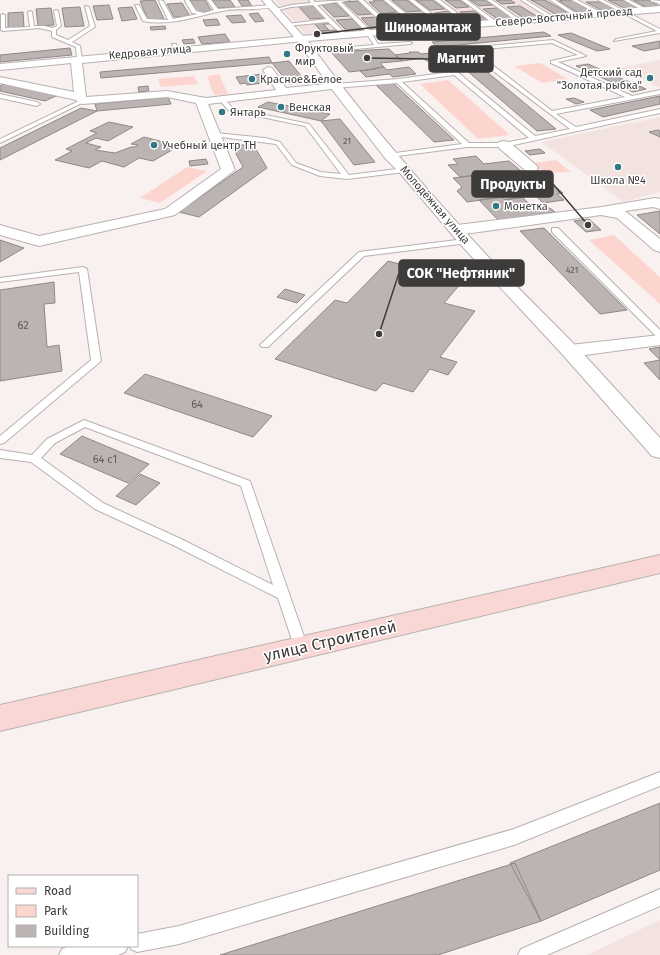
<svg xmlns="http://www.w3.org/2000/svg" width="660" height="955" font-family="'Fira Sans',sans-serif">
  <rect width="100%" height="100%" fill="#f9f1f0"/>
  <!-- built -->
  <path fill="#f3e3e0" d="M275,0H660V8L307,37Z
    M660,60V88L619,68Z
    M660,117V192L624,202L541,142Z
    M660,920V955H587Z"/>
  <!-- green -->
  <path fill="#fdd5cf" d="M540,63L568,79L542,83L514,66Z
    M219,74L228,94L214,95L207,76Z
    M194,76L198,84L161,87L158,79Z
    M448,80L510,135L478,139L420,84Z
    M556,160L571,172L544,173L534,163Z
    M187,167L207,171L160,203L140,198Z
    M614,235L660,277V304L589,240Z"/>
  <!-- building -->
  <path fill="#bbb4b3" stroke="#8f8887" d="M155,0L164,19L148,20L140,1Z
    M190,0H205L212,12L197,13Z
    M212,0H230L235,7L218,8Z
    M238,0H248L252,6H242Z
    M373,0H382L397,12L382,14L369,2H375Z
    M392,0H407L421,11L407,12Z
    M416,0H432L445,9L430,10Z
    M445,0H459L469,7L456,8Z
    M470,0H485L493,5L479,6Z
    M496,0H510L515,3L502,4Z
    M531,0H545L570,14L557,15Z
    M560,0H572L594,12L579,13L558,1H562Z
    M608,0H623L640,9L628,10Z
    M633,0H649L660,7L648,8Z
    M358,1L372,14L358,15L344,2Z
    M586,2H602L617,10L603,11Z
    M182,3L190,16L174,17L167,4Z
    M335,3L349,16L334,17L321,4Z
    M109,5L113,19L97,20L93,6Z
    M312,5L325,18L310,19L298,6Z
    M520,6L538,17L524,18L507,7Z
    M80,7L84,26L65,27L62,8Z
    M132,7L137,19L122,21L118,8Z
    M51,8L54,25L38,26L36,9Z
    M497,8L514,19L499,20L483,9Z
    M448,11L464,23L450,24L435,13Z
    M474,11L489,21L474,22L460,12Z
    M23,12L24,27L8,28V13Z
    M258,13L264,21L255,22L249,14Z
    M424,13L438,25L424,26L410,14Z
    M241,15L246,22L232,23L226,16Z
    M376,17L389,29L373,30L361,18Z
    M217,19L220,25L206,26L203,20Z
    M352,19L364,31L348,32L336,20Z
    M327,21L329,24H323L329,30L321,31L313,22Z
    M165,26L166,29L151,30L150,27Z
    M336,30L340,33L324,35L321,31Z
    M544,32L551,36L437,47L432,42Z
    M571,33L610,49L597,51L558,35Z
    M225,34L230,42L202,44L198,37Z
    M193,39L195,43L184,44L182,40Z
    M660,41V48L644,51L632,46Z
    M70,48L72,55L0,62V55Z
    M389,49L402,61L380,63L384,67L375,68L376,69L349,72L331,52Z
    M409,52H418L421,54L441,52L449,58L427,61L423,58L402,61L395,55L410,53Z
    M269,57L272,63L101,78L100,72Z
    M289,61L306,82L289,84L272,63Z
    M588,64L646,89L633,92L576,66Z
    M384,67L387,70L409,67L416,74L393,77L389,74L366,77L360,71Z
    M481,67L556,129L537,131L465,69Z
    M263,74L268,81L262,82L263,83L247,85L246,83L240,84L236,77Z
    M5,83L58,95L45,101L0,91V86Z
    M393,83L454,140L434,142L376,85Z
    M148,86L149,91L139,92L138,87Z
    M660,96V104L603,117L590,110Z
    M168,97L171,104L97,111L95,104Z
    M574,98L584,102L576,104L566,99Z
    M268,102L330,114L321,121L258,107Z
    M81,108L97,111L0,160V148Z
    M340,119L375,162L354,165L321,121Z
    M109,122L133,127L108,141L96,138L86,143L101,147L95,150L115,153L131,147H134L138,145L131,144L144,137L179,146L153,161L139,158L124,167L102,161L89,168L55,160L72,151L66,149L97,133L90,131Z
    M658,130L660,131V137L649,132Z
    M253,144L267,168L199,217L179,212L243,167L232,146Z
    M540,149L545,153L530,155L525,151Z
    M476,156L484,164L509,161L521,171L513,172L522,181L498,184L487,174L460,177L448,165L458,164L453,159Z
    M206,159L208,164L190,166L189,161Z
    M487,174L502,188L494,189L502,197L467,202L457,191L462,187L453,178Z
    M523,181L526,184L549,181L563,193L557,194L564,200L543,203L535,195L505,200L494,189L502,188L498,184Z
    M502,197L505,200L522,197L536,210L550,208L555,212L499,221L479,200Z
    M660,211V234L637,215Z
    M589,219L601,230L586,232L574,221Z
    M544,228L627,310L600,314L520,231Z
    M0,240L24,248L0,262Z
    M388,261L463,281L444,303L475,311L440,357L457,362L448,375L430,369L413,392L383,383L376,391L275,359L335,300L347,303Z
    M54,282L55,303L44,304L47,347L59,345L62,371L0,381V290Z
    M285,289L305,295L297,303L277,297Z
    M660,347V380L644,363L660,360L649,349Z
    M145,374L272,416L253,437L124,393Z
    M82,436L149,464L128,483L60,454Z
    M140,474L160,483L136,505L116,496Z
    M660,803V870L541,921L510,863Z
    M515,863L541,921L438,955H220Z"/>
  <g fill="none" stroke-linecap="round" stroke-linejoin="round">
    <!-- service casing -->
    <g stroke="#b8b1b0" stroke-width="2">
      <path id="service" d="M160,0L163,1L173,19L198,14L192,13L185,1L186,0H189L196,11L204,13L214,10L207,0H211L218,9L271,5L273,6C264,11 240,8 228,10C201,14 172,27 143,21L135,5H139L147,19L168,20L159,1Z
        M309,0H313L315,2L350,0L341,2L368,28L378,44L410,42L412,43L410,44L323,52L322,51L325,49L374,45L364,30L337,2L317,5L345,33L343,35L328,22L286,26L288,24L326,19L313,5L291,7L274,11L272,10L291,5L311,3Z
        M358,0H363L396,30V32H392Z
        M384,0H389L424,28V30H420Z
        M409,0H414L448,26V28H444Z
        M435,0H440L473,25L469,26Z
        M462,0H467L498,23L494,24Z
        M487,0H492L522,21L518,22Z
        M521,0H526L555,18L551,19Z
        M550,0H555L580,16L576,17Z
        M572,0H577L604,14L600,15Z
        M598,0H603L660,29V33L614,41L616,39L657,31Z
        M624,0H629L648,10L644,11Z
        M651,0L660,1V4L651,1Z
        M85,6L89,7L95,27L72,42L80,46L82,60L77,59L76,47L52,37V31L39,28L3,31L1,30V15L3,14L5,15V28L30,27L28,12L30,11L32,12L34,26H44L53,28L57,26L54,11L56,10L58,11L61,26L56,30V35L68,40L90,26Z
        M553,40L586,56L558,62L632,96L660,90V94L556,114L576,127L660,109V113L504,147H467L390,157L388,156V154L462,144L397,83L335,88L332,86L335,84L398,79L451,72L449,68L484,64L467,50V48ZM552,43L578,55L551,61V63L625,97L552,111L473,50ZM488,67L570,129L535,136L455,70ZM454,75L529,138L504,143H469L402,82Z
        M172,44H176L179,51H175Z
        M0,94L37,102L40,104L37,106L0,98Z
        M220,98H224L232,108L309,124L349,175L405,168L408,170L405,172L347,179L320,176L292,165L276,144L213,136L212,135L215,133L265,138L280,142L296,163L321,172L341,174L305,126L228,110L219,99Z
        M81,100L86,101L0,143V139Z
        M552,228H558L660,330V338L657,337L552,232Z
        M465,239H468V243L364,256L268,347H262L260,345L359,252Z
        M83,267L87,269L101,361L4,443L0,444V436L91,360L79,272L0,282V278Z
        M84,420L250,481L308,648L306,652L301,654L296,652L278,598L173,545L95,509L31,462L0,458V450L32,455L47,439ZM85,427L241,486L273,585L181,539L103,503L41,458L55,443Z
        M660,772V786L514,845L179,944L137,952L131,949L130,946H137V934L179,926L514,829Z
        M660,889V906L547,955H518L521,949Z
        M69,946H128L125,952L118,955H59L62,949Z"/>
    </g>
    <!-- minor casing -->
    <g stroke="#b8b1b0" stroke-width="2">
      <path id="minor" d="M262,0H271L304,37L306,39L304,41L82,63L86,97L167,91L206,98L276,90L263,70L268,67L272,68L286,88L335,83L341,86L339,88L208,104L235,170L175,215L39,246L0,235V225L39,236L165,209L221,169L196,103L167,97L83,104L79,103L76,100L0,83V77L74,92L71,63L0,70V64L294,37Z
        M504,141L509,142L536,165L538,168L536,171H526L499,148L498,145L499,142Z
        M655,198L660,199V209L653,207L625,211L660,239V252L654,250L617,218L601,215L457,235L452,233L449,230L452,227L457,225L602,207Z
        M660,335V345L570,357L563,355L561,351L563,347L570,345Z"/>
    </g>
    <!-- tertiary casing -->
    <g stroke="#b8b1b0" stroke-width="2">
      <path id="tertiary" d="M660,6V12L308,41C358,110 413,174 470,237C504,275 541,310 576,346C604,376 632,407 660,438V458L652,456L563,355L460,244L400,173L385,158L331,88L296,39L301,36Z"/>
    </g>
    <!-- secondary casing -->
    <g stroke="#b8b1b0" stroke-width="2">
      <path id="secondary" d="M660,555V573L0,731V705Z"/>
    </g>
    <!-- service -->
    <use href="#service" fill="#fff" fill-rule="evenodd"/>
    <!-- minor -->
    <use href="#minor" fill="#fff" fill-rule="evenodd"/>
    <!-- tertiary -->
    <use href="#tertiary" fill="#fff" fill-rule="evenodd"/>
    <!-- secondary -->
    <use href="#secondary" fill="#f9d7d4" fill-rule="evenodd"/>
  </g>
  <!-- markers -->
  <g fill="#317882" stroke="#fff" stroke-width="1.5">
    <circle cx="287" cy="54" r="4"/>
    <circle cx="650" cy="78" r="4"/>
    <circle cx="252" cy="79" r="4"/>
    <circle cx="281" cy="107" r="4"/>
    <circle cx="222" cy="112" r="4"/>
    <circle cx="154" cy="145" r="4"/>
    <circle cx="618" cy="167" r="4"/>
    <circle cx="496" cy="206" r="4"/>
  </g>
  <g text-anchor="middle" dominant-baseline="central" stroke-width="3" stroke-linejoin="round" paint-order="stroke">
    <!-- far-number labels -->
    <g font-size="9" fill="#5d5a59">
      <text x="347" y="141">21</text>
      <text x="572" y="270">421</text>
    </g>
    <!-- far-street labels -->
    <g font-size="11" fill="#3e3c3b" stroke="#fff">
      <text transform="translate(564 17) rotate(-5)">Северо-Восточный проезд</text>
      <text transform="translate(150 52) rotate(-5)">Кедровая улица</text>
      <text transform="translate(435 205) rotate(49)">Молодёжная улица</text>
    </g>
    <!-- far-poi labels -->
    <g font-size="11" fill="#3e3c3b" stroke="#fff" text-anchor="start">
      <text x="295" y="48">Фруктовый<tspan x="295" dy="13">мир</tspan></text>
      <text x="642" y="72" text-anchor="end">Детский сад<tspan x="642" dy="13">"Золотая рыбка"</tspan></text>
      <text x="260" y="79">Красное&amp;Белое</text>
      <text x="289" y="107">Венская</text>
      <text x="230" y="112">Янтарь</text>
      <text x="162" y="145">Учебный центр ТН</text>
      <text x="618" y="180" text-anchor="middle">Школа №4</text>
      <text x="504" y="206">Монетка</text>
    </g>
    <!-- number labels -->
    <g font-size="11" fill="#5d5a59">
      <text x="23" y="325">62</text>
      <text x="197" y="404">64</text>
      <text x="105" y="459">64 с1</text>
    </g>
    <!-- near-street labels -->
    <g font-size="16" fill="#3e3c3b" stroke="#fff">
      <text transform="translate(330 641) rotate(-13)">улица Строителей</text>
    </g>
  </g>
  <!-- callouts -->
  <path fill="none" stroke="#3e3c3b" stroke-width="1.5" d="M317 34L377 27M367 58L429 59M588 225L553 184M379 334L399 273"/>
  <g fill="#3e3c3b" stroke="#fff" stroke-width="1.5">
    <circle cx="317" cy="34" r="4"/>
    <circle cx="367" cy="58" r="4"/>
    <circle cx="588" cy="225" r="4"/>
    <circle cx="379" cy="334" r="4"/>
  </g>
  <g fill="#3e3c3b" stroke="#3e3c3b" stroke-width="1.5">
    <rect x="377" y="14" width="103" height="26" rx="4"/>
    <rect x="429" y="46" width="64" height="26" rx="4"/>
    <rect x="472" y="171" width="81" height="26" rx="4"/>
    <rect x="399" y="260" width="125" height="26" rx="4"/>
  </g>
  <g font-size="14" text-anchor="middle" font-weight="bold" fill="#fff">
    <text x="428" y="32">Шиномантаж</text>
    <text x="461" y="63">Магнит</text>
    <text x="513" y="189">Продукты</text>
    <text x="461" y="278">СОК "Нефтяник"</text>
  </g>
  <!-- legend -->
  <rect x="8" y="875" width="130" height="72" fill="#ffffff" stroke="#b2b1b1"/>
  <rect x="16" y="888" width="20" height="6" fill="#f9d7d4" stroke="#b2b1b1"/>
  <text x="44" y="895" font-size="12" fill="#3e3c3b">Road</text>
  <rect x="16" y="905" width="20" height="12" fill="#fdd5cf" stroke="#b2b1b1"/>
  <text x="44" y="915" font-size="12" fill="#3e3c3b">Park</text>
  <rect x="16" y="925" width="20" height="12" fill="#bbb4b3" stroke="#b2b1b1"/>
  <text x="44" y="935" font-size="12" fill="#3e3c3b">Building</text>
</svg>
